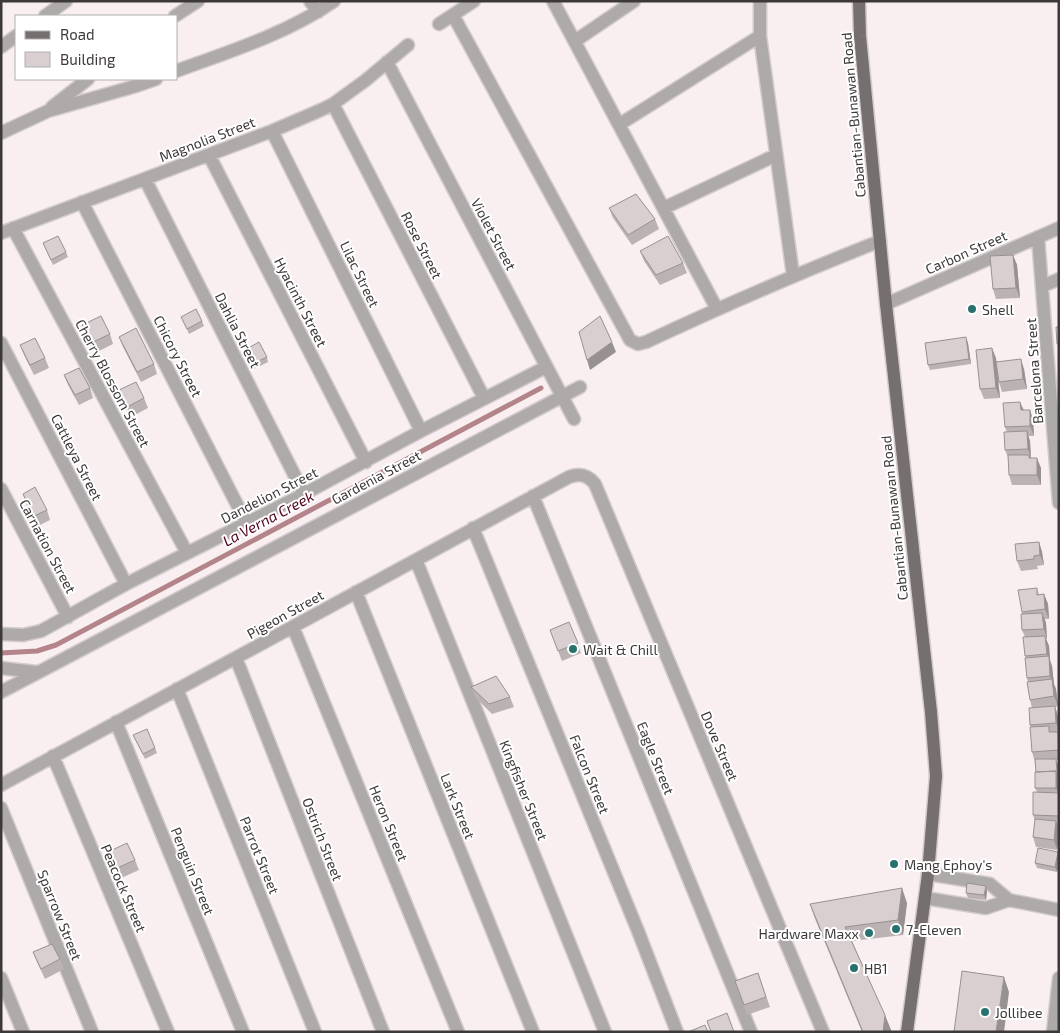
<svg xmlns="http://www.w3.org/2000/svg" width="1060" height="1033" font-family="'Exo 2',sans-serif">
  <rect width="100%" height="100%" fill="#f9eff0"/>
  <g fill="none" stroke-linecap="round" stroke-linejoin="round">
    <!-- stream -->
    <path stroke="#b3858a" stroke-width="5" d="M1,653L37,651L56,645L541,388"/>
    <!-- minor casing -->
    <g stroke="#d3cbcb" stroke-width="15">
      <path id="minor" d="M310,1L318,12
        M553,1L717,309
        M760,1V36L793,275
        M453,15L630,340L638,344L646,342C723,306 801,272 880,241
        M45,16L66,1
        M175,16L198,1
        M439,24L474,1
        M575,41L634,1
        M1,47L16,36
        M387,62L574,419
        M176,71C231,51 286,34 334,1
        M333,104L484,398
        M52,107L88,79
        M620,124L760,36
        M272,131L421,431
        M1,133L48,111L136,86L156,79
        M209,155L366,462
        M145,179L304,494
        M82,202L247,524
        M664,208L776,155
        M13,228L187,553
        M1,233L272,131L321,110L333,104L366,80L408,45
        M1038,237L1059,503
        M1043,286L1059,279
        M886,304L1059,228
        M1,343L126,584
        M1,489L68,617
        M533,496L751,1032
        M473,528L638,931L677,1032
        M416,560L605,1032
        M356,592L533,1032
        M293,627L458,1032
        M1,634L23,635L41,631L126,584L304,494L421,431L546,367
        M236,658L383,1032
        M1,668L36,672
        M177,689L315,1032
        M1,692L580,387
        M116,722L243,1032
        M53,756L168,1032
        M1,785L569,477C580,473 588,475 595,484L823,1032
        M1,808L92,1032
        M928,874L990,884L1009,900L1059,910
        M925,898L986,908L1009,900
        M1,978L23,1032
        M1053,1032L1059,978"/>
    </g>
    <!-- major casing -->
    <g stroke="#d3cbcb" stroke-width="15">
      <path id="major" d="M859,1L860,36L886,304L931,712L936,776L928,874L907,1032"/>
    </g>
    <!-- minor -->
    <use href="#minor" stroke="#aeaaaa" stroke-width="12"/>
    <!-- major -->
    <use href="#major" stroke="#766f6f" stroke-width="12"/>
  </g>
  <!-- wall -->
  <path fill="#bbb2b3" d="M609,208L655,219L659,229L632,245L613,218Z
    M43,243L66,252L68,257L53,265Z
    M640,251L683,263L687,273L660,285L644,261Z
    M1013,255L1017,265L1020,298L996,299L993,289Z
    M181,317L202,321L204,326L189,334Z
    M82,325L110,334L113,344L95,353L85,335Z
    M119,337L154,364L157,374L141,382L123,347Z
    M968,343L971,364L930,370L928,365Z
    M20,345L45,358L49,368L34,375L24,355Z
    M243,351L267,357L268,362L252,370Z
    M996,358L1000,398L984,399L980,389Z
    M1024,369L1027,389L1002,392L999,382Z
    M64,375L90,388L93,398L79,405L68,385Z
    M119,390L144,398L148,408L131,417L123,400Z
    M1020,402L1024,410H1030L1033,420L1034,436H1028L1030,441L1031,458L1041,468V485H1012L1009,475V460L1005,450L1007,432L1005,427Z
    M23,494L47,510L50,520L38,526L26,504Z
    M1039,542L1042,552L1044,565L1037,566L1038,569L1021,571L1017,561Z
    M1037,588L1039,595L1044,594L1048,604L1049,619H1045L1046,623L1047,639H1046L1049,646L1050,660L1052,666L1054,684L1056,689L1058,706L1055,707L1059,719V760H1056L1058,764L1059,779V826H1057V850L1036,847L1033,837L1035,821L1033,815L1037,792L1035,788L1036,772L1035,762L1032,752L1031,727L1030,725L1032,708L1030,700L1028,682L1027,678L1026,658L1025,656V637L1022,630V612Z
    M569,622L581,653L562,661L550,630Z
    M471,687L510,697L514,707L492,714L475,697Z
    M133,735L155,748L157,753L145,759Z
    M108,852L135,860L139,870L119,879Z
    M1058,852L1059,864L1057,872L1037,868L1035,863Z
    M987,891L986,900L968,898L966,893Z
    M907,903L903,935L852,941L891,1030V1032H862L815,919L810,904Z
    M33,952L60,959L64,969L45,979L37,962Z
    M758,973L770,1007L747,1015L735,981Z"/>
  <!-- shaded-wall -->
  <path fill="#989192" d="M1013,255L1017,265L1020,298L1016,288Z
    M966,337L968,343L971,364L969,359Z
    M612,342L616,352L590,370L587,360Z
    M992,348L996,358L1000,398L996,388Z
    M1021,359L1024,369L1027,389L1023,379Z
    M1020,402L1024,412L1021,410Z
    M1030,410L1033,420L1034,436L1030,426Z
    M1027,431L1030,441L1031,459L1028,449Z
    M1037,458L1041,468V485L1037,475Z
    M1039,542L1042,552L1044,565L1040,555Z
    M1044,594L1048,604L1049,619L1045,609Z
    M1042,613L1046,623L1047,639L1044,629Z
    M1045,636L1049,646L1050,660L1052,666L1054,684L1056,689L1058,706L1054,696L1052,681L1050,676L1049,661L1047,654Z
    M1055,706L1058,716L1059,729L1056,723Z
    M1056,759L1058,764V778L1057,773Z
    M1056,771L1059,779V795L1056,788Z
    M1056,821L1059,829V838L1057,850L1054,840Z
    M1058,852L1059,864L1057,872L1055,867Z
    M986,886L987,891L986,900L984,895Z
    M902,888L907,903L903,935L898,920Z
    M1004,977L1009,992L1004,1032H996Z
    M885,1015L891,1030V1032H883Z"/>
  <!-- building -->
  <path fill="#d9cfd0" stroke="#989192" d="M636,194L655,219L628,235L609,208Z
    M58,236L66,252L51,260L43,243Z
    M668,236L683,263L656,275L640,251Z
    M1013,255L1016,288L993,289L990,256Z
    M196,309L202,321L187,329L181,317Z
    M101,316L110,334L91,343L82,325Z
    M600,316L612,342L587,360L579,332Z
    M1056,327H1059V344H1057Z
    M136,328L154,364L137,372L119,337Z
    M966,337L969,359L928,365L925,343Z
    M35,338L45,358L30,365L20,345Z
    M259,342L267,357L250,365L243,351Z
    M992,348L996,388L980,389L976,350Z
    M1021,359L1023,379L999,382L996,362Z
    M79,368L90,388L75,395L64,375Z
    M136,382L144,398L127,407L119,390Z
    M1020,402L1021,410H1030V426L1005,427L1003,403Z
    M1027,431L1028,449L1005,450L1004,432Z
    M1008,455H1029V458H1037V475H1009Z
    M35,487L47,510L34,516L23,494Z
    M1039,542L1040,555L1034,556V559L1017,561L1015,544Z
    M1037,588V595L1044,594L1045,609L1022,612L1018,590Z
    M1042,613L1044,629L1022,630L1021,614Z
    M569,622L578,643L558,651L550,630Z
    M1045,636L1047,654L1025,656L1023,637Z
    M1049,656L1050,676L1027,678L1025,658Z
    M496,676L510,697L489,704L471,687Z
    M1052,679L1054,696L1030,700L1027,682Z
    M1055,706L1056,723L1030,725L1029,708Z
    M1049,726V732H1058L1059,750L1032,752L1030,727Z
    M147,729L155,748L143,754L133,735Z
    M1035,759H1056L1057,773H1056V771L1036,772Z
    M1056,771V788H1035V772Z
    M1033,792L1059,793V816L1033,815Z
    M1035,819L1056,821L1054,840L1033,837Z
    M127,843L135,860L115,869L108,852Z
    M1038,848L1058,852L1055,867L1035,863Z
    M967,883L986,886L984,895L966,893Z
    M902,888L898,920L845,927L885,1015L883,1032H863L810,904Z
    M52,944L60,959L41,969L33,952Z
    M962,971L1004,977L996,1032H954Z
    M758,973L766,997L744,1005L735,981Z
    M727,1013L734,1032H711L707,1021Z
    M705,1025L708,1032H688Z"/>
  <!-- markers -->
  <g fill="#27716e" stroke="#fff" stroke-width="2">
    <circle cx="972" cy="309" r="5"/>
    <circle cx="573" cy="649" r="5"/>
    <circle cx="894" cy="864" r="5"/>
    <circle cx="896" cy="929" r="5"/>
    <circle cx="869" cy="933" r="5"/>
    <circle cx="854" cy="968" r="5"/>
    <circle cx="985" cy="1012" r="5"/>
  </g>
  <g text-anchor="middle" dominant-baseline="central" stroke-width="4" stroke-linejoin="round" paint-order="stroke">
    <!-- street labels -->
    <g font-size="14" fill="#3d3939" stroke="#fff">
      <text transform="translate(853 115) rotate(-95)">Cabantian-Bunawan Road</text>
      <text transform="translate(207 139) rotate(-21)">Magnolia Street</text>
      <text transform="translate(494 234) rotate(62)">Violet Street</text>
      <text transform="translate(422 245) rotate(63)">Rose Street</text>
      <text transform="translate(966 252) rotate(-24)">Carbon Street</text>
      <text transform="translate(360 274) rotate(64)">Lilac Street</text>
      <text transform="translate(301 302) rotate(63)">Hyacinth Street</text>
      <text transform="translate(238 330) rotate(63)">Dahlia Street</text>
      <text transform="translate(178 356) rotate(63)">Chicory Street</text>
      <text transform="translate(1034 371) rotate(-94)">Barcelona Street</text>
      <text transform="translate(113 383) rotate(62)">Cherry Blossom Street</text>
      <text transform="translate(77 457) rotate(63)">Cattleya Street</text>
      <text transform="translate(376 477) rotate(-28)">Gardenia Street</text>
      <text transform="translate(269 495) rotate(-27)">Dandelion Street</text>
      <text transform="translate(894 518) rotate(-96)">Cabantian-Bunawan Road</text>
      <text transform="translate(48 546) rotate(62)">Carnation Street</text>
      <text transform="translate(285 614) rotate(-29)">Pigeon Street</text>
      <text transform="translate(720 746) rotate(67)">Dove Street</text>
      <text transform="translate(656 758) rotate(68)">Eagle Street</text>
      <text transform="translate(590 774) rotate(68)">Falcon Street</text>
      <text transform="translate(524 790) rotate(68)">Kingfisher Street</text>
      <text transform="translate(458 806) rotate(68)">Lark Street</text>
      <text transform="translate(389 823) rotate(68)">Heron Street</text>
      <text transform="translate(323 839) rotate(69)">Ostrich Street</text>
      <text transform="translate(260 855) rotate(68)">Parrot Street</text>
      <text transform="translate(193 871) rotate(68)">Penguin Street</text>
      <text transform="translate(124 888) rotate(67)">Peacock Street</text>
      <text transform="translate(60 915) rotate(68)">Sparrow Street</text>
    </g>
    <!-- poi labels -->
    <g font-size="14" fill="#3d3939" stroke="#fff" text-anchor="start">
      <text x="982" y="309">Shell</text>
      <text x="583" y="649">Wait &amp; Chill</text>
      <text x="904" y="864">Mang Ephoy's</text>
      <text x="906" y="929">7-Eleven</text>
      <text x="859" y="933" text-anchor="end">Hardware Maxx</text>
      <text x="864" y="968">HB1</text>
      <text x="995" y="1012">Jollibee</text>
    </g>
    <!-- water labels -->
    <g font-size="15" font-style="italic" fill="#51041b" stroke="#fff">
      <text transform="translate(268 518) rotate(-28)">La Verna Creek</text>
    </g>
  </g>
  <!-- border -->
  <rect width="1060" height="1033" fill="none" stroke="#3d3939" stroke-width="5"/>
  <!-- legend -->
  <rect x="15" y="15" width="162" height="65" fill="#ffffff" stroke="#b1b0b0"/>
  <rect x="25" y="31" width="25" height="8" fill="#766f6f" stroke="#b1b0b0"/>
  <text x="60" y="40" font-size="15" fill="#3d3939">Road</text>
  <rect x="25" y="52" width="25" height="15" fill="#d9cfd0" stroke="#b1b0b0"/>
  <text x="60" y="65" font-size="15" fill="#3d3939">Building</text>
</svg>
